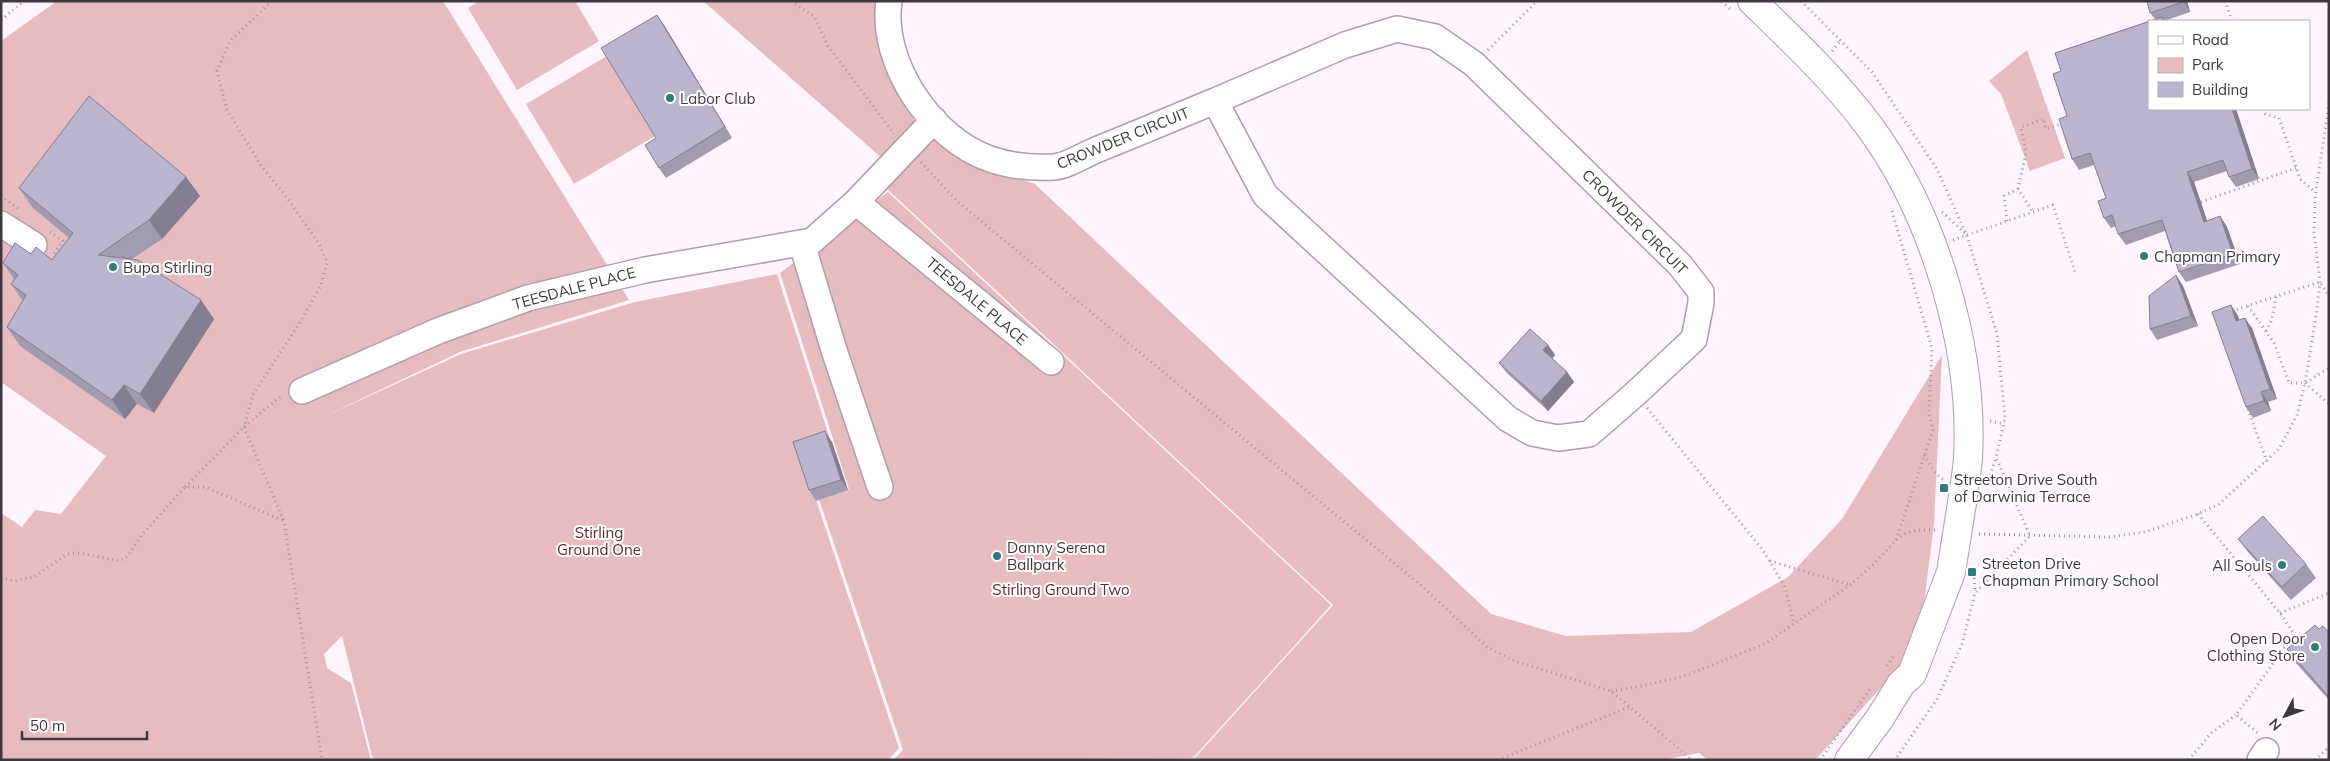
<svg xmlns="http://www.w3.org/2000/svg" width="2330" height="761" font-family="Mulish,sans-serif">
  <rect width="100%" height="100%" fill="#fdf4fe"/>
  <!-- green -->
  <path fill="#e7bcc0" d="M57,1H443L629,300L460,352L321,418L461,354L635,302L777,274L831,442L800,452L899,748L888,760H373L342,636L324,654L327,668L351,683L371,760H1V513L22,527L35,510L61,514L106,456L1,382V41Z
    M479,1H575L599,41L517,90L468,8Z
    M703,1H883V35L917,128L883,159Z
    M2027,50L2065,158L2030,171L2001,94L1989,81Z
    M607,56L655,136L574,184L526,104Z
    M933,133L995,171L1035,184L1491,614L1566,636L1691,632L1788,577L1842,519L1942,355L1934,524L1924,603L1899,668L1815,760H1708L1699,753L1662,760H1193L1333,605L883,185Z
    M888,192L1331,605L1193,758L893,760L903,750L819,499L849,489L780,273Z"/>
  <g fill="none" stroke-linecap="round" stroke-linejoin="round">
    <!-- minor casing -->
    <g stroke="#af9cb1" stroke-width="28">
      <path id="minor" d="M889,1C880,64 932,139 990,159C1010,166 1033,168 1054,167C1067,166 1084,155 1096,150C1136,134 1176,117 1215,101
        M1397,29L1435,37L1474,64L1680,265L1701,292V303L1694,339L1635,394L1589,434L1558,438L1532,433L1508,419L1265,195L1215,101L1345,45Z
        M856,202L1051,362
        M1,224L34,245
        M802,244L834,350L880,487
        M302,391L438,331L528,298L645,270L812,241L856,202L934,120
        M2260,760L2266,751"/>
    </g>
    <!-- major casing -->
    <g stroke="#af9cb1" stroke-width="30">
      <path id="major" d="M1752,1C1793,41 1835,80 1869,126C1934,214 1974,348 1968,458C1967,473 1964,488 1962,503
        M1849,760L1880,718L1901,684L1912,674L1951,572L1955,547"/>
    </g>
    <!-- path -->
    <path stroke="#9f96a0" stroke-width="3" stroke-dasharray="1 4" stroke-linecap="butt" d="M272,1L230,41L217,71L227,110L262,167L288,199L319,244L327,262L321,285L302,319L253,395L244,427L284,521L322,760
      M791,1L814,16L828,46L894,134
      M1722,1L1731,10
      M1801,1L1872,72L1937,169L1967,236L1997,334L2005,419L1996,457L2030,536L1975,593L1962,644L1937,699L1895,760
      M2225,1L2232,21
      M1,20L24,1
      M1488,50L1537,1
      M1832,51L1841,40
      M2263,109L2265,114L2279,118L2300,179L2315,192
      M921,162L958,202L1423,587L1487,647L1515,661L1611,691L1692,760
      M2018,189L2026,152L2021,127L2044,119L2046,129L2064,123
      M1,196L19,209
      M2201,202L2296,168
      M1892,211L1932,348L1929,413L1933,430L1896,540
      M1942,212L1965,233
      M2007,221L2004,196L2018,189L2033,212
      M50,232L63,241L53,255
      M1953,240L2053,205L2076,275
      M2248,306L2274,343L2289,383H2305L2329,368
      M2232,311L2320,282L2329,296
      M2266,331L2272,320L2276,296
      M2305,383L2329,404
      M1647,408L1762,549L1785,587L1794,624
      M2248,409L2267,462
      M1990,421L2004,424
      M1924,455L1936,474L1945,481
      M1989,480L1996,457
      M185,487L244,427L277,399L283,397
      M2198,514L2280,613L2294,634L2236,715L2258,733
      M1979,534L2109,537L2145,532L2198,514L2219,504L2279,449L2297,415L2305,383L2316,316L2320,282L2314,231L2315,198L2329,103
      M1770,561L1850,585
      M1974,573L1975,592
      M1,578L14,581L34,577L67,554L79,553L120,561L128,556L141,536L185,487H205L284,521
      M2280,613L2329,593
      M1887,666L1895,654
      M1611,691L1642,686L1688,675L1766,643L1850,585L1874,564L1896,540L1905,534L1917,530H1938
      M1498,760L1629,707
      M1820,760L1870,689
      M2189,760L2211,733L2236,715
      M2315,760L2329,747"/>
    <!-- minor -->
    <use href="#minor" stroke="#fff" stroke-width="25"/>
    <!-- major -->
    <use href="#major" stroke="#fff" stroke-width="28"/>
    <!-- major-bridge casing -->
    <g stroke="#af9cb1" stroke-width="30" stroke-linecap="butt">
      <path id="major-bridge" d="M1955,547L1962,503"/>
    </g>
    <!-- major-bridge -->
    <use href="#major-bridge" stroke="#fff" stroke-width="28"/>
  </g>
  <!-- wall -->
  <path fill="#a19bb1" d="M2147,1H2187L2190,12L2164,21H2165H2149V109H2236L2259,179L2236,187L2229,177L2227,171L2194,182L2207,221L2220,216L2227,227L2240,264L2186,282L2179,272L2165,231L2126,245L2118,234L2116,226L2111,228L2104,218L2098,201L2106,198L2094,165L2079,170L2072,159L2059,119L2067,116L2053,74L2061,71L2055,53L2155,19L2150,13Z
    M664,25L732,138L666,178L659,168L656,138Z
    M186,177L200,196L162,239L132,259L214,319L154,413L137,404L125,419L20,346L7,327L23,301L11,284L14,279L3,263L31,254L52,260L69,238L32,207L19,188Z
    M2176,275L2183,286L2198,326L2157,340L2150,329Z
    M2231,305L2238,316L2239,320L2252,328L2277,399L2268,402L2271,411L2253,418L2246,407Z
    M1548,345L1555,355L1552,359L1567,372L1574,382L1548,411L1507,373L1499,363Z
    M832,442L848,490L816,501L809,490Z
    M2238,539L2306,564L2316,578L2291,600L2248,552Z
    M2319,629L2329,633V700L2296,663L2287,649Z"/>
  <!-- shaded-wall -->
  <path fill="#837e90" d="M2183,1H2187L2190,12Z
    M657,15L664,25L732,138L725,127Z
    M2232,109H2236L2259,179L2252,169Z
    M2187,172L2194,182L2211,232L2204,222Z
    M186,177L200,196L162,239L149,220Z
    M2220,216L2227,227L2240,264L2233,254Z
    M2176,275L2183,286L2198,326L2191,316Z
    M201,300L214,319L154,413L140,394Z
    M2231,305L2238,316L2243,331L2236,321Z
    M2245,318L2252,328L2277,399L2270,389Z
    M1548,345L1555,355L1550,361L1543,350Z
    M1567,372L1574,382L1548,411L1541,401Z
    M124,385L137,404L125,419L112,400Z
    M2261,392L2268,402L2271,411L2264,401Z
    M825,431L832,442L848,490L841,480Z"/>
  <!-- building -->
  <path fill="#bbb4ce" stroke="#837e90" d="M2147,1H2183V2L2150,13Z
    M657,15L725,127L659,168L645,145L656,138L601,48Z
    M2162,17L2163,21H2149V109H2232L2252,169L2229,177L2223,160L2187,172L2204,222L2220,216L2233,254L2179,272L2162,220L2118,234L2112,215L2104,218L2098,201L2106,198L2090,153L2072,159L2059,119L2067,116L2053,74L2061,71L2055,53Z
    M89,96L186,177L149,220L98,255L138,260L201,300L140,394L124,385L112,400L7,327L26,295L11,284L18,275L3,263L15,243L31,254L36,247L52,260L73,233L19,188Z
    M2176,275L2191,316L2150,329L2149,296Z
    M2231,305L2236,321L2245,318L2270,389L2261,392L2264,401L2246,407L2212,312Z
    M1530,329L1548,345L1543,350L1567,372L1541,401L1499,363Z
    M825,431L841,480L809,490L793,442Z
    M2263,516L2306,564L2282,587L2238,539Z
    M2315,625L2319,629L2323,626L2329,633V697L2287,649Z"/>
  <!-- markers -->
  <g fill="#327b7d" stroke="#fff" stroke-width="2">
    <circle cx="670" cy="98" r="5"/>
    <circle cx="2144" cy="256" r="5"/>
    <circle cx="113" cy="267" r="5"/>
    <rect x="1939" y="483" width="10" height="10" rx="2.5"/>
    <circle cx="997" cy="556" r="5"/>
    <circle cx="2282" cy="565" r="5"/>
    <rect x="1967" y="567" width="10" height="10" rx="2.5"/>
    <circle cx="2315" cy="647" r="5"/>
  </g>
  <g text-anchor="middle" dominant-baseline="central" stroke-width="4" stroke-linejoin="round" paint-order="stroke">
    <!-- poi labels -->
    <g font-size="15" fill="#3f3740" stroke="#fff" text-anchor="start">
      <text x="680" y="98">Labor Club</text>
      <text x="2154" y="256">Chapman Primary</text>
      <text x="123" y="267">Bupa Stirling</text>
      <text x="1954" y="479">Streeton Drive South<tspan x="1954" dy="17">of Darwinia Terrace</tspan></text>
      <text x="1007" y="547">Danny Serena<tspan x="1007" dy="17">Ballpark</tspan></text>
      <text x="1982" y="563">Streeton Drive<tspan x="1982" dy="17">Chapman Primary School</tspan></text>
      <text x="2272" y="565" text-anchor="end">All Souls</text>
      <text x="2305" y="638" text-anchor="end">Open Door<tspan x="2305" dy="17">Clothing Store</tspan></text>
    </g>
    <!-- street labels -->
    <g font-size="15" fill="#3f3740" stroke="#fff">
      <text transform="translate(1123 138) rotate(-22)">CROWDER CIRCUIT</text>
      <text transform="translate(1635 222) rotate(45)">CROWDER CIRCUIT</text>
      <text transform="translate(574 288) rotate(-15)">TEESDALE PLACE</text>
      <text transform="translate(977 301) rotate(40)">TEESDALE PLACE</text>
    </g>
    <!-- park labels -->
    <g font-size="15" fill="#602831" stroke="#fff">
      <text x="599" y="532">Stirling<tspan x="599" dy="17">Ground One</tspan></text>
      <text x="1061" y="589">Stirling Ground Two</text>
    </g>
  </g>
  <!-- border -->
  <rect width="2330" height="761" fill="none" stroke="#3f3740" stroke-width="5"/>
  <!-- legend -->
  <rect x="2148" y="20" width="162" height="90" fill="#ffffff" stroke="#b2afb3"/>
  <rect x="2158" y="36" width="25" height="8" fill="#ffffff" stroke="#b2afb3"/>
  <text x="2192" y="45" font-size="15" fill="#3f3740">Road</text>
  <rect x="2158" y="58" width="25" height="15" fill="#e7bcc0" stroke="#b2afb3"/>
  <text x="2192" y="70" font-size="15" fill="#3f3740">Park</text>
  <rect x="2158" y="82" width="25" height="15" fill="#bbb4ce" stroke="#b2afb3"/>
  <text x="2192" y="95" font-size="15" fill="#3f3740">Building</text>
  <!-- north arrow -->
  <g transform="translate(2285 716) rotate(229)" stroke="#ffffff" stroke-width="4" paint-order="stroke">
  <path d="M0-4L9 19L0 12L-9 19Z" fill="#3f3740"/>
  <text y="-8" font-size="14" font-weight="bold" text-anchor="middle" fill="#3f3740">N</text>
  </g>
  <!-- scale -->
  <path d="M22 731v8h125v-8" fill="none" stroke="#3f3740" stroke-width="2.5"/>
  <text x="30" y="731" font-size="15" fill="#3f3740" stroke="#ffffff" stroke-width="4" paint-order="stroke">50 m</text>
</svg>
